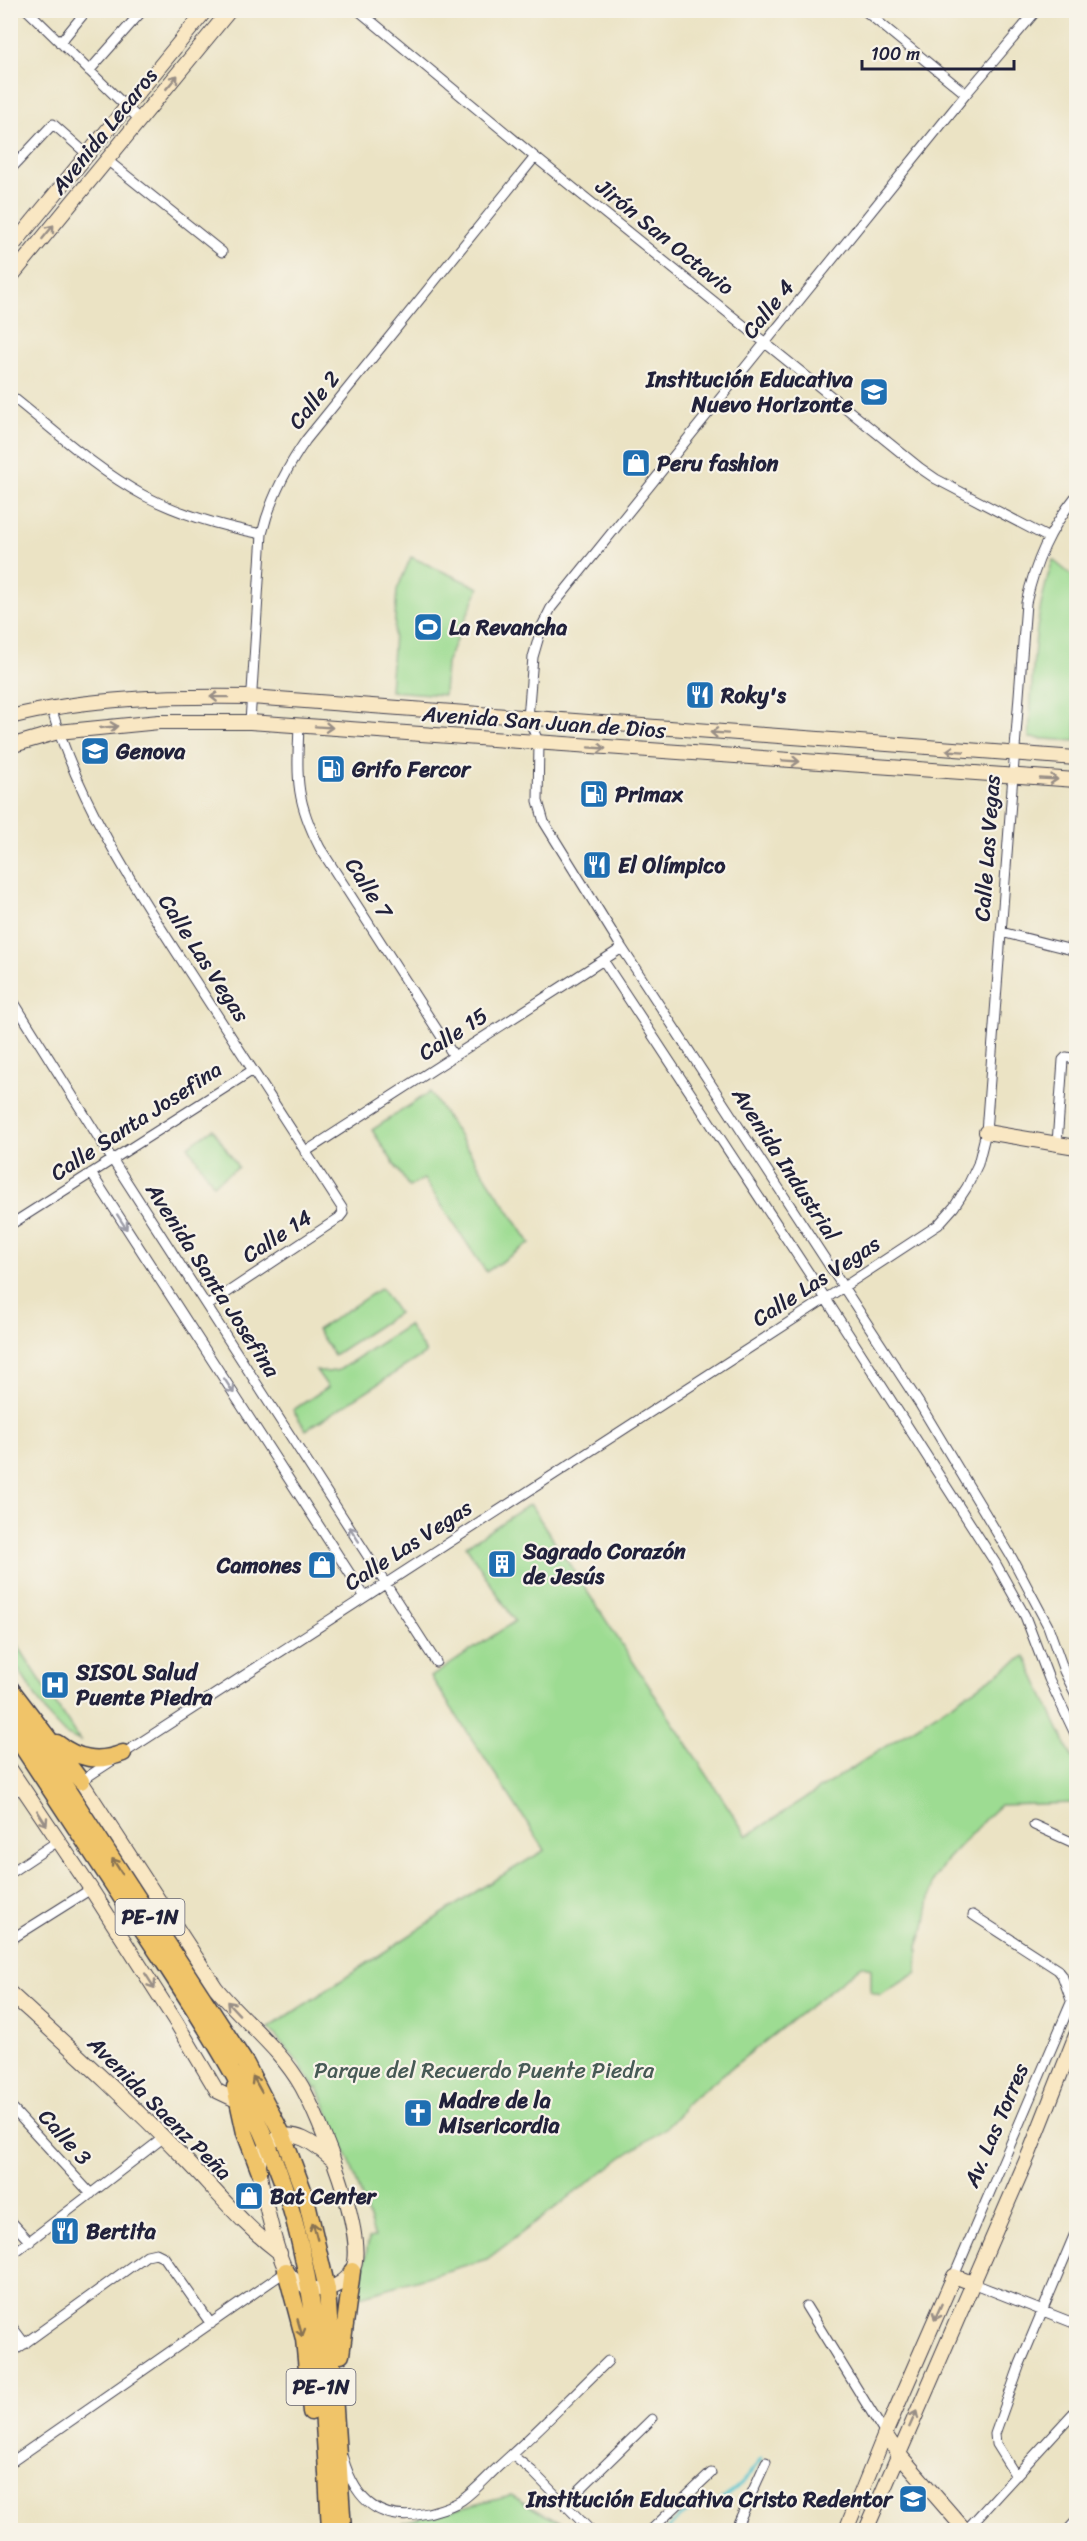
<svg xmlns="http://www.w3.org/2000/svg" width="1087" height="2541" font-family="Sriracha,sans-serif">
  <rect width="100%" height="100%" fill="#f7f3e8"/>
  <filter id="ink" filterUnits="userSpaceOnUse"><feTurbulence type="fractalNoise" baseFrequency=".0167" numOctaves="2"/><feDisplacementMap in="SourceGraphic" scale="12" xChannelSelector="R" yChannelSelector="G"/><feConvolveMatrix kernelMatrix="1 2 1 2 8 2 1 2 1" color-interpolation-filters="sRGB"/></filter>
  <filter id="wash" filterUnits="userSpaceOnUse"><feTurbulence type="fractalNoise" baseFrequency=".008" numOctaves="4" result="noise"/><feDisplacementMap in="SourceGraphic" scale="24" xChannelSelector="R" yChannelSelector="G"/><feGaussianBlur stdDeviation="1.35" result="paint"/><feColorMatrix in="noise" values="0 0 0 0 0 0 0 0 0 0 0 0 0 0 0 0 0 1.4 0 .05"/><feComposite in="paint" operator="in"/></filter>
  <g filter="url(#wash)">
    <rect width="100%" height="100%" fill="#ebe3c4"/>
    <!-- green -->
    <path fill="#9ddc92" stroke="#607f66" stroke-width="1.5" d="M411,557L479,588L446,663L444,695L390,691L397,590Z
      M1053,560L1076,579V741L1029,738C1033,675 1032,621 1053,560Z
      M430,1092L530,1243L486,1272L424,1179L409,1187L372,1130Z
      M213,1129L238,1167L213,1184L188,1146Z
      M381,1288L398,1313L334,1355L317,1330Z
      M408,1325L426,1353L306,1430L293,1410L328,1387L316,1370L328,1372L339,1370Z
      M530,1504L747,1836L1025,1656L1076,1766V1803L1000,1805L986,1818L947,1859L933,1881L925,1927L918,1946L917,1973L880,1995L871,1992V1969L862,1965L684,2105L681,2112L667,2127L621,2158L487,2259L358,2297L369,2238L375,2237L350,2162L318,2088L315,2089L300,2065L269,2028L483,1887L545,1850L431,1677L515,1621L466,1546Z
      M11,1635L80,1741L65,1734L49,1717L11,1658Z
      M511,2496L573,2530H397L404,2522Z"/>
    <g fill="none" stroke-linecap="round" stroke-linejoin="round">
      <!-- stream -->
      <path stroke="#56c3cd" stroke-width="3" d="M668,2530C678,2512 702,2507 720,2499C737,2491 750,2474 761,2459"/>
    </g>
  </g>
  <g filter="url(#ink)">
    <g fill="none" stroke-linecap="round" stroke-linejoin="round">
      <!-- street casing -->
      <g stroke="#403f50" stroke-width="11">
        <path id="street" d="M27,10L140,120
          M358,10L535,157L920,468L936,479L1047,537
          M864,10L966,94
          M1037,10L966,94L551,608L542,626L533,657L528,718L539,743L538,801L544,822L622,948L919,1403L1012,1558L1048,1626L1064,1671L1076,1695
          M60,43L87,10
          M89,71L143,10
          M107,160L222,252
          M10,170L53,124L88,155
          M10,395C53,429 95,469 143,495C181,515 220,526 262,534
          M51,707C80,808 142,899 199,987C247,1060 294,1134 342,1208L343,1213L339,1218L207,1306
          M250,722L262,534C270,499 286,469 306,440L535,157
          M299,725C297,779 295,799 320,848L454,1056
          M1001,932L1076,951
          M603,960L826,1299L996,1564L1025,1616L1049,1679L1076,1736
          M10,996L112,1159L436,1662
          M1057,1143L1063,1060L1066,1057L1076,1059
          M305,1152L622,948
          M91,1173L365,1597
          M10,1225L253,1070
          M81,1781L842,1288L938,1225L954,1207L967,1187L978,1164L986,1132L1026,603C1035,562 1050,529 1076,496
          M10,1795L22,1787
          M1034,1825L1076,1844
          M10,1873L58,1841
          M973,1915L1058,1970L1062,1975L1072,2003
          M10,1940L91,1889
          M10,2106L91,2194
          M10,2220L30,2242
          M10,2256L163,2138
          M954,2276L1076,1991
          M972,2283L1076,2324
          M806,2306L885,2434
          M10,2324L25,2344
          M10,2354L147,2255L156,2253L164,2257L211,2324
          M512,2455L532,2471L590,2530
          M343,2458C356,2502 381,2524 428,2513C439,2510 452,2507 462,2500C475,2491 487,2477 499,2466C537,2432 572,2396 608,2361
          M10,2463L286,2271
          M1016,2476L996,2444L995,2434L1020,2364L1076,2231
          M565,2504L652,2419
          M146,2530H149
          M651,2530L711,2473
          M735,2530L766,2462
          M966,2530L1076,2410
          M1068,2530L1076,2521"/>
      </g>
      <!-- secondary casing -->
      <g stroke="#403f50" stroke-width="16">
        <path id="secondary" d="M10,249L206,10
          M10,278L230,10
          M10,717C90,697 170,696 251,697L1076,758
          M10,746L58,732L159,722H250L1076,780
          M986,1132L1076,1147
          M10,1769L91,1889L176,2022L217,2091L238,2101
          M81,1781L216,1988C244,2022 280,2048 302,2087C320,2120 367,2235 353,2269C348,2280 335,2288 324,2289C310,2290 296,2285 288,2273C277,2259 260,2183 259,2164C260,2155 263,2149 270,2143C292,2124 316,2145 333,2160
          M10,1993C69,2047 128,2100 183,2157C216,2190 242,2225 280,2253
          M885,2434L898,2453L965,2530
          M846,2530L885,2434L954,2276L972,2283
          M866,2530L1029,2154L1076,2035"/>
      </g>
      <!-- highway casing -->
      <g stroke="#403f50" stroke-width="19">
        <path id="highway" d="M10,1688L81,1781
          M10,1702L246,2064L283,2136L306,2198L327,2289L343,2530
          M10,1728C57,1800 105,1872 152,1944C205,2025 259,2105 288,2199C321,2306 324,2419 330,2530
          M57,1743C78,1759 98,1763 123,1753
          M235,2087L245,2133L259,2170
          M286,2271L304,2339L311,2412
          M341,2355L352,2271"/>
      </g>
      <!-- street -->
      <use href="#street" stroke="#fff" stroke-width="9"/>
      <!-- secondary -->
      <use href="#secondary" stroke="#f9e7c3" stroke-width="14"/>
      <!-- highway -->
      <use href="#highway" stroke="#f0c469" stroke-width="16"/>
    </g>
    <!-- one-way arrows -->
    <defs><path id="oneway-shaft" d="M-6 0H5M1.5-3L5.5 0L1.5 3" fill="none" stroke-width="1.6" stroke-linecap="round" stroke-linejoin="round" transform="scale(1.5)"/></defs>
    <g stroke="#988e86">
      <use href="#oneway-shaft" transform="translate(172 82) rotate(-50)"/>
      <use href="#oneway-shaft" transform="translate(48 232) rotate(-51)"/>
      <use href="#oneway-shaft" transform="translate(219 697) rotate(-179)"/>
      <use href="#oneway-shaft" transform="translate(109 727) rotate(-6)"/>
      <use href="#oneway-shaft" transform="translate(324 727) rotate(4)"/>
      <use href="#oneway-shaft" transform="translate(719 733) rotate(-176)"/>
      <use href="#oneway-shaft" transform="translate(597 748) rotate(4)"/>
      <use href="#oneway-shaft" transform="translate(955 751) rotate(-176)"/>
      <use href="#oneway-shaft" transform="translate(791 761) rotate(4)"/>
      <use href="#oneway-shaft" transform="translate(1049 779) rotate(3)"/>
      <use href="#oneway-shaft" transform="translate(42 1818) rotate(57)"/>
      <use href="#oneway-shaft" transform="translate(150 1981) rotate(57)"/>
      <use href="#oneway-shaft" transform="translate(233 2008) rotate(-133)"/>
      <use href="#oneway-shaft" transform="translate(938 2312) rotate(114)"/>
      <use href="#oneway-shaft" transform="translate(913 2419) rotate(-66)"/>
    </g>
    <g stroke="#9c9ca7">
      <use href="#oneway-shaft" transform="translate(122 1222) rotate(57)"/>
      <use href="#oneway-shaft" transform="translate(229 1386) rotate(57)"/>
      <use href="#oneway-shaft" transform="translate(354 1534) rotate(-123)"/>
    </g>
    <g stroke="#897352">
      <use href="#oneway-shaft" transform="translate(117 1866) rotate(-123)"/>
      <use href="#oneway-shaft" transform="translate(257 2084) rotate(-119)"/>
      <use href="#oneway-shaft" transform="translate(315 2231) rotate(-105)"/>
      <use href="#oneway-shaft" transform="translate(300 2328) rotate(74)"/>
    </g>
  </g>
  <!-- icons -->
  <defs>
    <g id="school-square" transform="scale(1.5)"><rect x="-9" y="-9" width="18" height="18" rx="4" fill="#1f6fb2" stroke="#f7f3e8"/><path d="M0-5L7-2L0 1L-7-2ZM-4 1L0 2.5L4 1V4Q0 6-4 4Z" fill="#fff"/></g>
    <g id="shop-square" transform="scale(1.5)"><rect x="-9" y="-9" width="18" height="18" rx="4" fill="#1f6fb2" stroke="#f7f3e8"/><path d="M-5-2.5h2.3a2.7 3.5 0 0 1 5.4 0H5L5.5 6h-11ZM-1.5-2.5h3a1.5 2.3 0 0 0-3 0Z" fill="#fff"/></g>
    <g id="stadium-square" transform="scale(1.5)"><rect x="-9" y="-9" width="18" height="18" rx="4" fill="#1f6fb2" stroke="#f7f3e8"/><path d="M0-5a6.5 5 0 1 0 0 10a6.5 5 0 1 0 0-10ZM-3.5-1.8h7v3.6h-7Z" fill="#fff"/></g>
    <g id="restaurant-square" transform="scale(1.5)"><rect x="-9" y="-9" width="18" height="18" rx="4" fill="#1f6fb2" stroke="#f7f3e8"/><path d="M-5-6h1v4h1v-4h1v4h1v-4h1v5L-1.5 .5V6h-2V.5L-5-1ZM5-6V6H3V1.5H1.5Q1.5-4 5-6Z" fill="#fff"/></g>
    <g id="fuel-square" transform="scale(1.5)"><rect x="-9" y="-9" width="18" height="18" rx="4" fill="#1f6fb2" stroke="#f7f3e8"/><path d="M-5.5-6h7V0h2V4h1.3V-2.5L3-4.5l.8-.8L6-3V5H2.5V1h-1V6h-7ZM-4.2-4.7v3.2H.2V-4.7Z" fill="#fff"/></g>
    <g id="building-square" transform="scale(1.5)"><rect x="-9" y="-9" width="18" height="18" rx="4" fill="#1f6fb2" stroke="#f7f3e8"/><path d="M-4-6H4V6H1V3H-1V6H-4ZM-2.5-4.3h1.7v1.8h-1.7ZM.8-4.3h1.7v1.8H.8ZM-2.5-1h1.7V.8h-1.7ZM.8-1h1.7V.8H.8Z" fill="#fff"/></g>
    <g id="hospital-square" transform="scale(1.5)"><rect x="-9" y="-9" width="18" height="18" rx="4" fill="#1f6fb2" stroke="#f7f3e8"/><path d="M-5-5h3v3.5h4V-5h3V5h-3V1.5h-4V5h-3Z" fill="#fff"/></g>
    <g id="church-square" transform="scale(1.5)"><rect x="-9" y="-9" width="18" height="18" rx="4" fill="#1f6fb2" stroke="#f7f3e8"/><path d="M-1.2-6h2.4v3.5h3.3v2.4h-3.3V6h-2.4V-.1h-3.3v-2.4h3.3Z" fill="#fff"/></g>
  </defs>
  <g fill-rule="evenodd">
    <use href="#school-square" x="874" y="392"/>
    <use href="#shop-square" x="636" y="463"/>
    <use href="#stadium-square" x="428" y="627"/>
    <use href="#restaurant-square" x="700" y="695"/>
    <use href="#school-square" x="95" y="751"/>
    <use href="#fuel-square" x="331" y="769"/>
    <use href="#fuel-square" x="594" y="794"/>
    <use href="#restaurant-square" x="597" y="865"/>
    <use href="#building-square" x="502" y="1564"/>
    <use href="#shop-square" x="322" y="1565"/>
    <use href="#hospital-square" x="55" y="1685"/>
    <use href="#church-square" x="418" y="2113"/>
    <use href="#shop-square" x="249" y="2196"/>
    <use href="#restaurant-square" x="65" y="2231"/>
    <use href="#school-square" x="913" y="2499"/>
  </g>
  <g text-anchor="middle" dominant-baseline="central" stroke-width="4.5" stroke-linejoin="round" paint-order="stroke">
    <!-- shield labels -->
    <g fill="#f7f3e8" stroke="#62616f" stroke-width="1.5">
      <rect x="115.5" y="1899" width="69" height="36" rx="4.5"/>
      <rect x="286.5" y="2369" width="69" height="36" rx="4.5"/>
    </g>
    <g font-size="21" font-weight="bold" fill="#22223b">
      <text x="150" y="1917">PE-1N</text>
      <text x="321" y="2387">PE-1N</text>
    </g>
    <!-- street labels -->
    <g font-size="22" fill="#22223b" stroke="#f7f3e8">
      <text transform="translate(104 131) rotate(-51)">Avenida Lecaros</text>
      <text transform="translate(665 237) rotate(39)">Jirón San Octavio</text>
      <text transform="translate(768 309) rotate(-51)">Calle 4</text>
      <text transform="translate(314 400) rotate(-51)">Calle 2</text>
      <text transform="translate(544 722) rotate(4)">Avenida San Juan de Dios</text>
      <text transform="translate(987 848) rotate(-86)">Calle Las Vegas</text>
      <text transform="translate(369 888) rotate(57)">Calle 7</text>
      <text transform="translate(204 958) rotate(57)">Calle Las Vegas</text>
      <text transform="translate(453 1034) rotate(-33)">Calle 15</text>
      <text transform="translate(136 1121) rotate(-33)">Calle Santa Josefina</text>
      <text transform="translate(786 1164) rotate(57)">Avenida Industrial</text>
      <text transform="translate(277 1236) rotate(-33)">Calle 14</text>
      <text transform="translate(213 1280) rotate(57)">Avenida Santa Josefina</text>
      <text transform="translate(816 1281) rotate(-33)">Calle Las Vegas</text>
      <text transform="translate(408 1545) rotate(-33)">Calle Las Vegas</text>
      <text transform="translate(160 2108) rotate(45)">Avenida Saenz Peña</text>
      <text transform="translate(996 2125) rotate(-67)">Av. Las Torres</text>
      <text transform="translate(65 2137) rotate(48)">Calle 3</text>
    </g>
    <!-- poi labels -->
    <g font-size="22" font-weight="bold" fill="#22223b" stroke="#f7f3e8" text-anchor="start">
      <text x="853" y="379" text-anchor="end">Institución Educativa<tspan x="853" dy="25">Nuevo Horizonte</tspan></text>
      <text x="657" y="463">Peru fashion</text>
      <text x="449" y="627">La Revancha</text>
      <text x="721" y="695">Roky's</text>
      <text x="116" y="751">Genova</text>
      <text x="352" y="769">Grifo Fercor</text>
      <text x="615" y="794">Primax</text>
      <text x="618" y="865">El Olímpico</text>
      <text x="523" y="1551">Sagrado Corazón<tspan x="523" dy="25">de Jesús</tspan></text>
      <text x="301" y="1565" text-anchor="end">Camones</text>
      <text x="76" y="1672">SISOL Salud<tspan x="76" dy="25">Puente Piedra</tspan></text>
      <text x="439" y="2100">Madre de la<tspan x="439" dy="25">Misericordia</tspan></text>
      <text x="270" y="2196">Bat Center</text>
      <text x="86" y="2231">Bertita</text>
      <text x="892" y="2499" text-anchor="end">Institución Educativa Cristo Redentor</text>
    </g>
    <!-- park labels -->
    <g font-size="22" fill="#475a55" stroke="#f7f3e8">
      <text x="484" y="2070">Parque del Recuerdo Puente Piedra</text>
    </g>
  </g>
  <!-- margin -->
  <rect width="1087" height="2541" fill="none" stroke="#f7f3e8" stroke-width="36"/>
  <!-- scale -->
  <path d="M862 60v9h152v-9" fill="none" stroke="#22223b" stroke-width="3"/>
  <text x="871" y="60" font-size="18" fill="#22223b" stroke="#f7f3e8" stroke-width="4.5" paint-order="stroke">100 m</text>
</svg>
